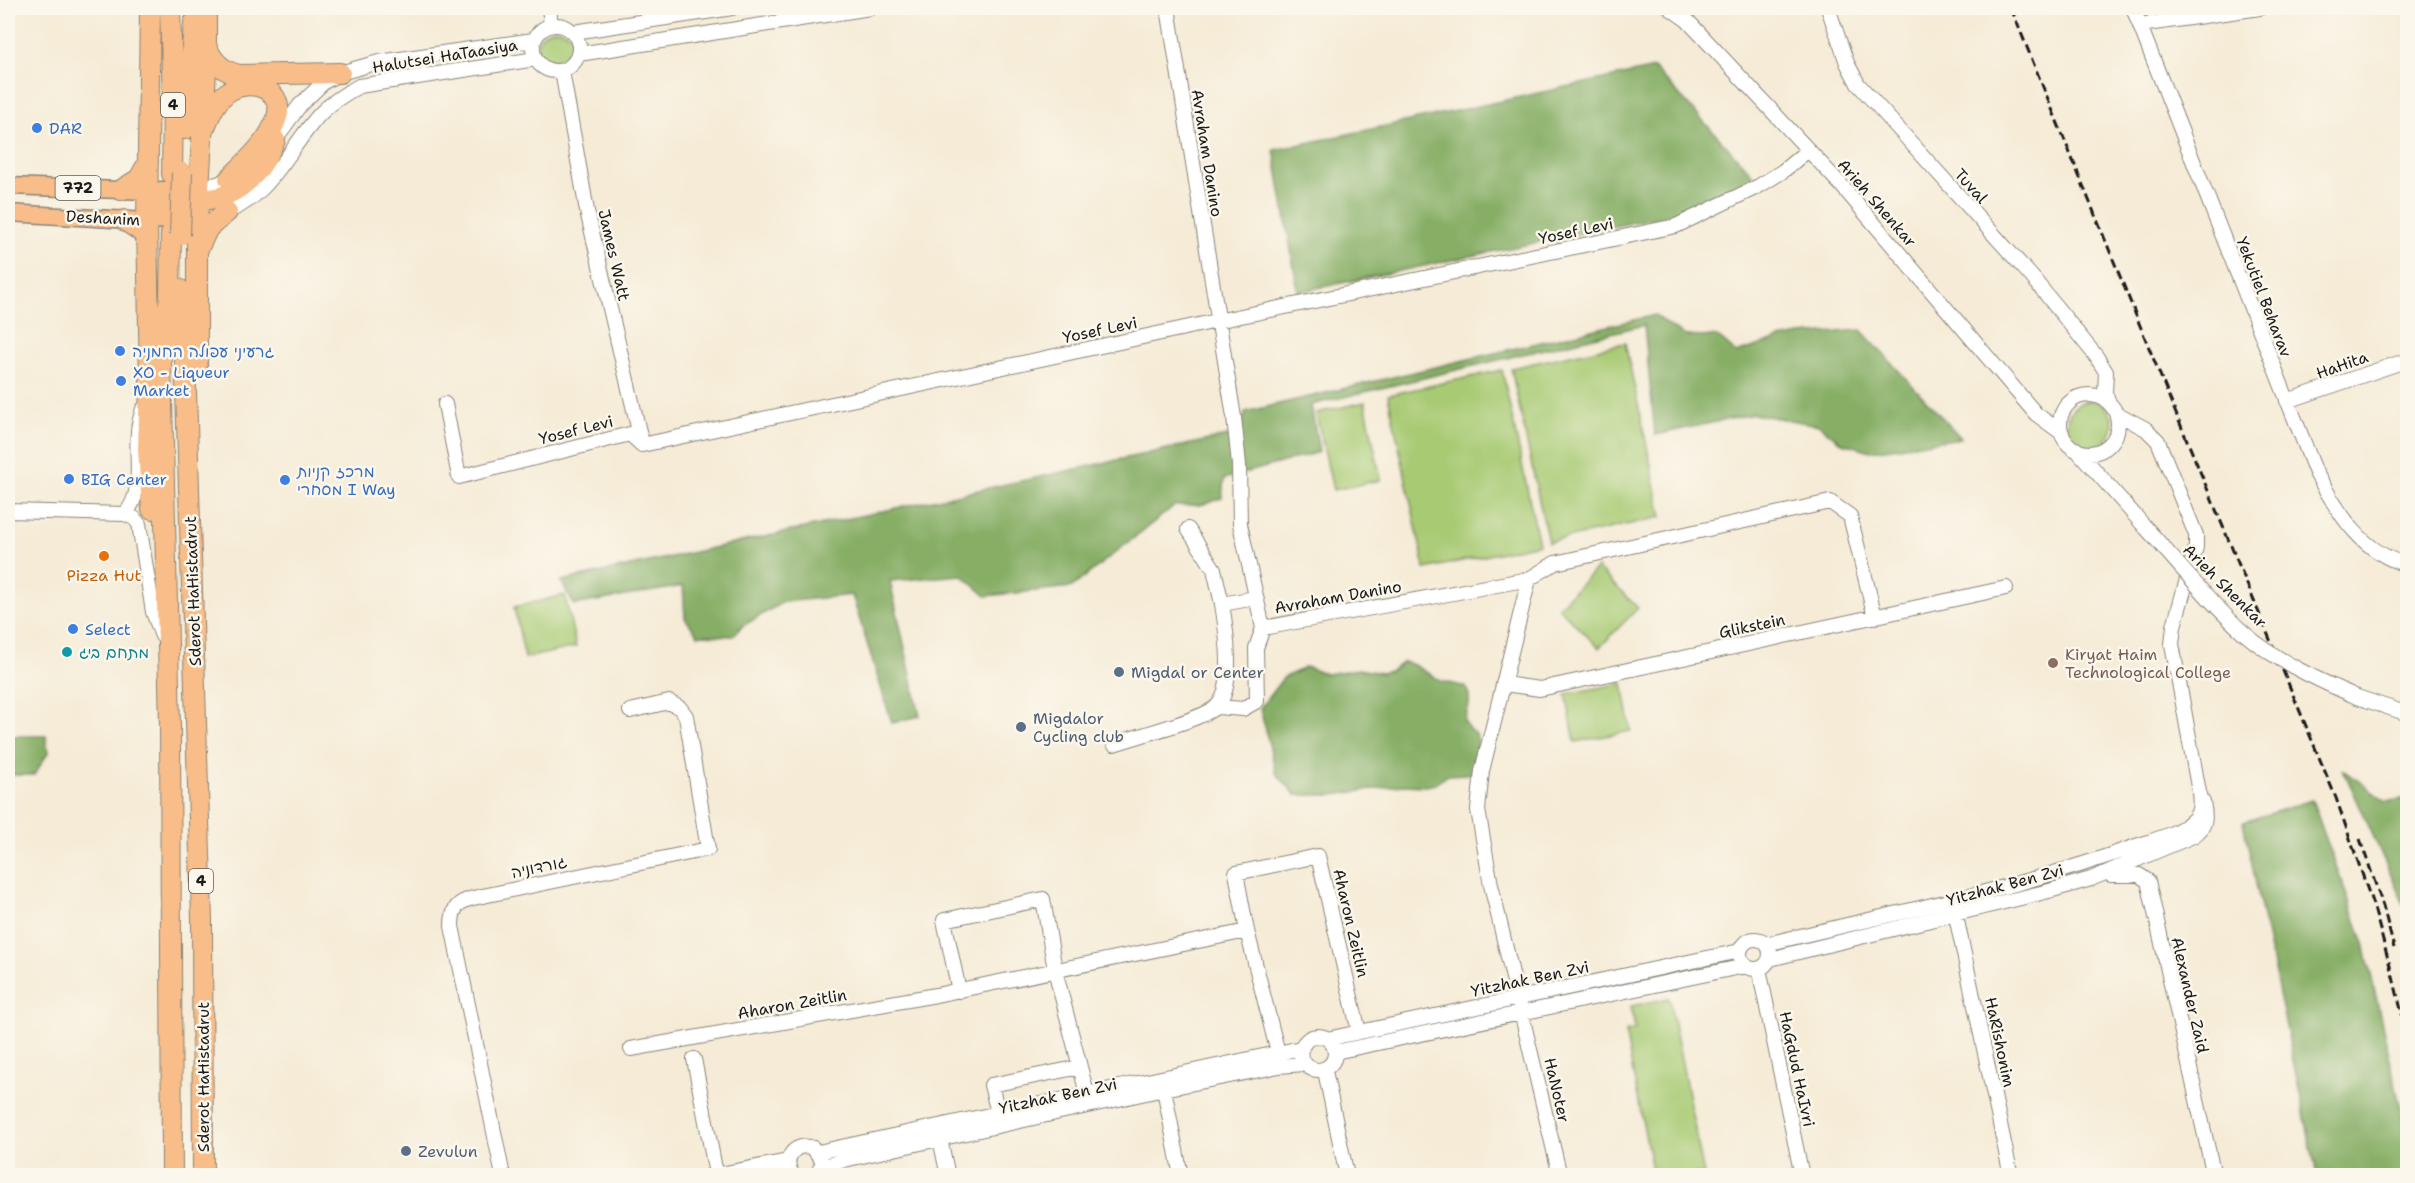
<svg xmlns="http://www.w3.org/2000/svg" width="2415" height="1183" font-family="'Shantell Sans','Playpen Sans Hebrew',sans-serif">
  <rect width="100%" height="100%" fill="#fbf7ec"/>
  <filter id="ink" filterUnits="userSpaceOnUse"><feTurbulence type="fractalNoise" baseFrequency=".0167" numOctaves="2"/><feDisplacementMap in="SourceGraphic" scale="12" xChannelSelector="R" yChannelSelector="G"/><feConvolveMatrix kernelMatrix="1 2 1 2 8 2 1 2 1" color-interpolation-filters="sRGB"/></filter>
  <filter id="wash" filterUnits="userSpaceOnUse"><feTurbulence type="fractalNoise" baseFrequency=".008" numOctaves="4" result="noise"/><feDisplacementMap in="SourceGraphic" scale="24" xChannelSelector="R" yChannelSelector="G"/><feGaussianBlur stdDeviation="1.35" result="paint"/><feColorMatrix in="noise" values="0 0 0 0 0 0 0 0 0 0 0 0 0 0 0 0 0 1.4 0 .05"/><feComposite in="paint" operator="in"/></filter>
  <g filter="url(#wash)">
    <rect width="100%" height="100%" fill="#f5ebd6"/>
    <!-- green -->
    <path fill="#a8ca73" stroke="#627348" stroke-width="1.5" d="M537 48a19 19 0 1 1 38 0a19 19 0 1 1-38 0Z
      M1625,343L1662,517L1548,542L1511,368Z
      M1502,370L1539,544L1425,569L1388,395Z
      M2067 424a23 23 0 1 1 46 0a23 23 0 1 1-46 0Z
      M1365,402L1381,480L1333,490L1316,413Z
      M1597,568L1638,608L1599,648L1558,607Z
      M565,595L576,647L525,658L514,607Z
      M1623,683L1631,731L1575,742L1566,694Z
      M1669,998L1704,1175H1653L1625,1032L1635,1029L1631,1006Z"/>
    <!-- forest -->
    <path fill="#86ae65" stroke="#516540" stroke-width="1.5" d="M1654,68L1757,179L1674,214L1298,292L1274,150Z
      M1655,315C1664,321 1678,335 1688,336C1718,340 1710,327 1736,353L1779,339L1800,335L1861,330L1961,438L1871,451L1842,443L1819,425L1753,414L1655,435L1644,325L1311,405L1319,452L1224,479L1222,498L1201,505L1174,506L1072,587L986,596L962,575L890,581L920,716L892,723L852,595L783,602L741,627L733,636L698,635L685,618L683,586L574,605L561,581L1241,433L1245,412Z
      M1404,662L1414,665L1441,681L1466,687C1472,699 1469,708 1464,720L1469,729L1476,734L1480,753L1474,769L1468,774L1448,775L1435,784L1426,786L1402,785L1333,795H1296L1276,773L1260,708L1283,678L1306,667L1326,674L1359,669L1381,673L1390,671Z
      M8,736H46L48,753L34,775H8Z
      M2343,769L2386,802L2407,798V911Z
      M2312,800L2364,943L2407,1136V1175H2317L2243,822Z"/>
  </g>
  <g filter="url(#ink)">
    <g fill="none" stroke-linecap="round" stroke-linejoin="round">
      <!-- minor casing -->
      <g stroke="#888479" stroke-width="16">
        <path id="minor" d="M549,8L551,25
          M1168,8L1234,417L1239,465L1240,524L1263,628L1529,579L1555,563L1830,502L1850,516L1875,617
          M1670,8L1687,20L1842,186L2036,414L2062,433
          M1828,8L1847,63L1858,84L2032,277L2096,356L2106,372L2105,393L2108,401
          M2133,8L2316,473C2339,513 2361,553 2408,565
          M533 48a23 23 0 1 1 46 0a23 23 0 1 1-46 0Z
          M2140,25L2260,8
          M574,32L732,8
          M579,54L870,8
          M562,71L587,211L642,444
          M273,142L300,105L324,82L340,73L379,62L534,40
          M199,187L218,184L236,174
          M220,214C270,200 288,148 321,113C332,102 344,94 359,86L536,59
          M2060 424a29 29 0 1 1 58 0a29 29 0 1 1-58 0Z
          M2287,401L2408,360
          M445,404L459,477L630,434L642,445L1217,321L1676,226L1759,186L1783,171L1808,150
          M2076,449L2146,528
          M8,511L125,514L134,518L139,524L153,612L162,636
          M125,514C145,492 135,459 138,432C138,424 141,416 143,409
          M1188,529L1214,569L1222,604
          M1529,579L1482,771L1478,810L1491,885L1560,1176
          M1504,684L1540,689L2006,588
          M2357,697L2408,714
          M1217,707L1243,709L1257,701L1256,648L1263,628
          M1114,744C1136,736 1206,719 1218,705C1235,686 1226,628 1222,604L1255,598
          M2111,875H2139L2148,881L2214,1176
          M1956,916L2011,1176
          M1740 954a15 15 0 1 1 30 0a15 15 0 1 1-30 0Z
          M1767,944C1889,914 2015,890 2133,847C2153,840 2180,834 2195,818C2201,810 2200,801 2199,792L2172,644L2174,626L2196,547V535L2158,441L2146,429L2116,413
          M1770,959L2049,891L2091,879L2193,836C2207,827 2206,817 2203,802
          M1759,969L1802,1176
          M959,991L944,920L1043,899L1055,970L1087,1094
          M1301 1053a17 17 0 1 1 34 0a17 17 0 1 1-34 0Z
          M1327,1039L1740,951
          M631,1049L936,995L1247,931
          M1335,1052L1745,966
          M1278,1053L1247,931L1236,873L1318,856L1359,1032
          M694,1059L716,1174
          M1325,1071L1347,1176
          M1164,1089L1181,1176
          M998,1113L991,1085L1080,1067
          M940,1139L948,1176
          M818,1152L1301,1048
          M820,1168L844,1160L1164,1089L1279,1066L1304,1064
          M503,1176L452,926C452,909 457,902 473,898L708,849L686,716L680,708L669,702L630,711
          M710,1176L788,1161
          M773,1176L791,1172
          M794,1176C780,1160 795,1141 813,1148L821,1159"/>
      </g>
      <!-- major casing -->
      <g stroke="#888479" stroke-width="19">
        <path id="major" d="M8,186L148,191L192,188
          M8,213L147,221L194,219"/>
      </g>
      <!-- highway casing -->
      <g stroke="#888479" stroke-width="22">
        <path id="highway" d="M150,8L147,221L150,382L148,449L152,509
          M170,8L173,105L172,174
          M206,45C212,61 223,72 240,75L340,73
          M205,127C211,112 217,98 231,90C252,78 285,90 277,117C270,141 246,162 229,179
          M185,129L194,23
          M121,190L139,179L148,163
          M124,220L142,232L147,242
          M147,221C153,195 205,205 226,195C251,184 264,164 275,140
          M171,234L170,296L161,361L170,725L172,1176
          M199,247L208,228L227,212
          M179,289L185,357L202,920L203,1176
          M197,366V224L206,70V8"/>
      </g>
      <!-- minor -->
      <use href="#minor" stroke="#fff" stroke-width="14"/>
      <!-- major -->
      <use href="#major" stroke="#f8bd88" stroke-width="16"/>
      <!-- highway -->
      <use href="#highway" stroke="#f8bd88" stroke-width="20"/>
      <!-- rail -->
      <path stroke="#1c1c1c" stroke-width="3" stroke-dasharray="9 4.5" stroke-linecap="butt" d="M2011,8L2169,397L2336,798L2374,908L2393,977L2408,1038
        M2360,839L2383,906L2394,948"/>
      <!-- minor-bridge casing -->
      <g stroke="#888479" stroke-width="16" stroke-linecap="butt">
        <path id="minor-bridge" d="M2146,528C2178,563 2209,602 2244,633C2276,661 2318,680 2357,697"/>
      </g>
      <!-- highway-bridge casing -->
      <g stroke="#888479" stroke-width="22" stroke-linecap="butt">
        <path id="highway-bridge" d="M180,235L182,173"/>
      </g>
      <!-- minor-bridge -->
      <use href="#minor-bridge" stroke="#fff" stroke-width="14"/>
      <!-- highway-bridge -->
      <use href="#highway-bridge" stroke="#f8bd88" stroke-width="20"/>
    </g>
  </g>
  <!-- markers -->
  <g fill="#3f7fe0" stroke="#fbf7ec" stroke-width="2">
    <circle cx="37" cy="128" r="6"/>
    <circle cx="120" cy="351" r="6"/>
    <circle cx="121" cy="381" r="6"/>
    <circle cx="69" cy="479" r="6"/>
    <circle cx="285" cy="480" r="6"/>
    <circle cx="73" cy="629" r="6"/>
  </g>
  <circle fill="#e8710a" stroke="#fbf7ec" stroke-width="2" cx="104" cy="556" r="6"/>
  <circle fill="#0f9aa8" stroke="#fbf7ec" stroke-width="2" cx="67" cy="652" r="6"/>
  <circle fill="#8d6e63" stroke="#fbf7ec" stroke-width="2" cx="2053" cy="663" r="6"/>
  <g fill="#5c6f8a" stroke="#fbf7ec" stroke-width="2">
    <circle cx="1119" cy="672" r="6"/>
    <circle cx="1021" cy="727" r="6"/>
    <circle cx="406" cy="1151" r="6"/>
  </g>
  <g text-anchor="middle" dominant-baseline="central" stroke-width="5" stroke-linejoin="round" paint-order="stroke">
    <!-- shield labels -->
    <g fill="#fbf7ec" stroke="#5f5e5a" stroke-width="1.5">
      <rect x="161" y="93" width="24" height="24" rx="4.5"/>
      <rect x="55.5" y="176" width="45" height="24" rx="4.5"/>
      <rect x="189" y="869" width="24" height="24" rx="4.5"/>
    </g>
    <g font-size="15" font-weight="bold" fill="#1c1c1c">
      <text x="173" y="105">4</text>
      <text x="78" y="188">772</text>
      <text x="201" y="881">4</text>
    </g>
    <!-- street labels -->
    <g font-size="16" fill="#1c1c1c" stroke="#fbf7ec">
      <text transform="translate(445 56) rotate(-9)">Halutsei HaTaasiya</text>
      <text transform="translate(1207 153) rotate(81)">Avraham Danino</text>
      <text transform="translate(1971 186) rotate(48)">Tuval</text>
      <text transform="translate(1877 203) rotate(49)">Arieh Shenkar</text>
      <text transform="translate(103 218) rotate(3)">Deshanim</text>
      <text transform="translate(1576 231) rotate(-12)">Yosef Levi</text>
      <text transform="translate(614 255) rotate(77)">James Watt</text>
      <text transform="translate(2264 297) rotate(69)">Yekutiel Beharav</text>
      <text transform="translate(1100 330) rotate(-12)">Yosef Levi</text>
      <text transform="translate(2342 365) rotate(-19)">HaHita</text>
      <text transform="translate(576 430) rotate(-14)">Yosef Levi</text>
      <text transform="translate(2225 586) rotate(45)">Arieh Shenkar</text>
      <text transform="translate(193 591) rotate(-92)">Sderot HaHistadrut</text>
      <text transform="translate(1338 597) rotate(-10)">Avraham Danino</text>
      <text transform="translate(1752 626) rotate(-12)">Glikstein</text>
      <text transform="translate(539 867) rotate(-12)">גורדוניה</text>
      <text transform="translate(2005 885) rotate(-15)">Yitzhak Ben Zvi</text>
      <text transform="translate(1351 923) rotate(77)">Aharon Zeitlin</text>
      <text transform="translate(1530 979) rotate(-12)">Yitzhak Ben Zvi</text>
      <text transform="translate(2190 995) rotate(77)">Alexander Zaid</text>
      <text transform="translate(792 1004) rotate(-10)">Aharon Zeitlin</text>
      <text transform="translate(2000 1042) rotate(78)">HaRishonim</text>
      <text transform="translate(1797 1069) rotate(78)">HaGdud HaIvri</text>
      <text transform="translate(203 1077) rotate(-90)">Sderot HaHistadrut</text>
      <text transform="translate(1557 1090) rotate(77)">HaNoter</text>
      <text transform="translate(1058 1096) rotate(-12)">Yitzhak Ben Zvi</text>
    </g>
    <!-- shop labels -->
    <g font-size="16" fill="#366cbe" stroke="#fbf7ec" text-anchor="start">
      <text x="49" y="128">DAR</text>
      <text x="132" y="351">גרעיני עפולה החמניה</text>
      <text x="133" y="372">XO - Liqueur<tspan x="133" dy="18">Market</tspan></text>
      <text x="297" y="471">מרכז קניות<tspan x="297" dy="18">מסחרי I Way</tspan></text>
      <text x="81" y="479">BIG Center</text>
      <text x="85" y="629">Select</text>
    </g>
    <!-- food labels -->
    <g font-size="16" fill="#c56008" stroke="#fbf7ec">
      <text x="104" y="575">Pizza Hut</text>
    </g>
    <!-- culture labels -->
    <g font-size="16" fill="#0d838f" stroke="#fbf7ec" text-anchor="start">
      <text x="79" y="652">מתחם ביג</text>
    </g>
    <!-- education labels -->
    <g font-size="16" fill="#785e54" stroke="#fbf7ec" text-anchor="start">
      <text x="2065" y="654">Kiryat Haim<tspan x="2065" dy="18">Technological College</tspan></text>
    </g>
    <!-- service labels -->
    <g font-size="16" fill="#4e5e75" stroke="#fbf7ec" text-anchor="start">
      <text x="1131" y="672">Migdal or Center</text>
      <text x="1033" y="718">Migdalor<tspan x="1033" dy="18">Cycling club</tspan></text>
      <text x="418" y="1151">Zevulun</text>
    </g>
  </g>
  <!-- margin -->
  <rect width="2415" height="1183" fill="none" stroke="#fbf7ec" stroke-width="30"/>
</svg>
